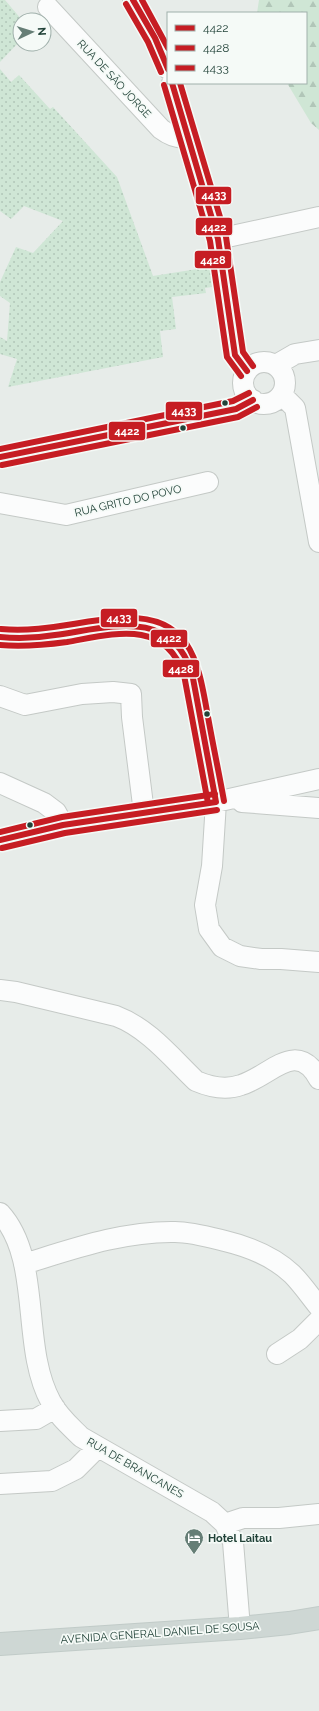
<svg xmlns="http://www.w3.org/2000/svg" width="319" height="1711" font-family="Raleway,sans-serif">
  <defs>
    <pattern id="grass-dots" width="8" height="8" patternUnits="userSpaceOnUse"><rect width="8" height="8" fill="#cfe6d5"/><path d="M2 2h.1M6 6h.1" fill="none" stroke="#b1c6b8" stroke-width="1.8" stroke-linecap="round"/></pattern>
    <pattern id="forest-firs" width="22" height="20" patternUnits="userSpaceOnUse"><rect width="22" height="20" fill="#cfe6d5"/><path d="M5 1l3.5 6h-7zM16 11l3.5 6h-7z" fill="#b1c6b8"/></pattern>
  </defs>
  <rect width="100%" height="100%" fill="#e7ece9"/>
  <!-- grass -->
  <path fill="url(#grass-dots)" d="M0,0H5L22,20H20V41L0,62Z
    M0,69L11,82L19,75L50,109L53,107L117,177L153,276L210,267L212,287L205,288L206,293L172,297L176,329L160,331L163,357L8,387L17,359L0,354V337L7,341L10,303L0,296V282L16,247L33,253L63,221L24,206L11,219L0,211Z"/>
  <!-- forest -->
  <path fill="url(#forest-firs)" d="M259,0H319V130L311,123L287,83H306V13H257Z"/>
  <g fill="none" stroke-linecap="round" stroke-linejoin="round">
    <!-- minor casing -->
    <g stroke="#c4c9c6" stroke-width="22">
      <path id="minor" d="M133,0L155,38L168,69
        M48,7L161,129C169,135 177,139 187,137
        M172,83L187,137L203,184L218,239L235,355L247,371
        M218,239L319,217
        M243 383a21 21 0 1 1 42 0a21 21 0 1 1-42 0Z
        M276,365L295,354L319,350
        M282,395L295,408L319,542
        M0,457L236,409L253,400
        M0,503L66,515L208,482
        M0,637C66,648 170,583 193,679L216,802L212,866L205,905L209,929L222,947L240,956L261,959H281L319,962
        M0,696L25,705L82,694L113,692L131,694L132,717L144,813
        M0,783L44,803L56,812L63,825
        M242,802L319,808
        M0,840L63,825L216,802L319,779
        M0,990L16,992L116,1016C148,1028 172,1058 196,1081C210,1087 227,1090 241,1085C271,1076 296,1038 319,1079
        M0,1213C43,1260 20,1346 51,1402C58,1416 70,1426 81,1437L212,1512L225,1524L233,1542L240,1628
        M24,1264C73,1249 123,1231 175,1232C191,1232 209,1237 225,1241C250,1247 274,1257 292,1274C302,1284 310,1296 319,1307
        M277,1354L300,1339L319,1320
        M0,1421L36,1419L55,1408
        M0,1484L52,1481L76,1469L98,1447
        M225,1524L243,1518H279L319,1514"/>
    </g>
    <!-- major casing -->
    <g stroke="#c1cbc8" stroke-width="24">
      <path id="major" d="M0,1644L240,1628L289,1623L319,1618"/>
    </g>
    <!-- minor -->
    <use href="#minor" stroke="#fbfcfc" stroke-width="20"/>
    <!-- major -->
    <use href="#major" stroke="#ced7d4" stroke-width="22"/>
    <!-- bus-1 casing -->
    <g stroke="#f5faf7" stroke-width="9">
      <path id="bus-1" d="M133,0L155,38L168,69
        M172,83L218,239L235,355L247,371
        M0,457L236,409L253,400
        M0,637C19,639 37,638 55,635C108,628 170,606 192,673L216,802
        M0,840L63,825L216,802"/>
    </g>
    <!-- bus-2 casing -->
    <g stroke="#f5faf7" stroke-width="9">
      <path id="bus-2" d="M126,4L148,42L161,72
        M164,85L210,241L227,357L241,376
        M2,465L238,417L257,407
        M0,645C23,647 45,645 67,642C113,634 165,618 184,675L208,803
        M2,848L65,833L217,810"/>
    </g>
    <!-- bus-3 casing -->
    <g stroke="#f5faf7" stroke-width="9">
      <path id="bus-3" d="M142,0L168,48
        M180,83L226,237L243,352L253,366
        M0,449L233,401L249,393
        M1,629C41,633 78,621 118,618C191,613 198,660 208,717C213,745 219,773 224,801
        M0,832L62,817L215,794"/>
    </g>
    <!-- bus-1 -->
    <use href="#bus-1" stroke="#c61d23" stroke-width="6"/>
    <!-- bus-2 -->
    <use href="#bus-2" stroke="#c61d23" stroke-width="6"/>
    <!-- bus-3 -->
    <use href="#bus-3" stroke="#c61d23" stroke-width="6"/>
  </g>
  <!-- icons -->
  <defs>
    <g id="hotel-pin" transform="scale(1)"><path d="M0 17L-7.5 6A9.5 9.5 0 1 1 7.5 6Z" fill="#667e76" stroke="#f5faf7"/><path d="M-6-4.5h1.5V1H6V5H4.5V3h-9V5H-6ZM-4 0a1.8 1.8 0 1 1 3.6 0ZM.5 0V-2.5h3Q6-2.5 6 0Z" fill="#fff"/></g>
  </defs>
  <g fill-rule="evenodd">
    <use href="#hotel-pin" x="194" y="1538"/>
  </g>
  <!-- markers -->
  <g fill="#214238" stroke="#f5faf7" stroke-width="1.5">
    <circle cx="225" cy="403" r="3.5"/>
    <circle cx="183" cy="428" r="3.5"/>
    <circle cx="207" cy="714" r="3.5"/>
    <circle cx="30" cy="825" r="3.5"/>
  </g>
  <g text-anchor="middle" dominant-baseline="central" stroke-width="3.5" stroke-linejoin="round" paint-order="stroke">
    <!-- street labels -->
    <g font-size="11" fill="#214238" stroke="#f5faf7">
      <text transform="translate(114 79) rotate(47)">RUA DE SÃO JORGE</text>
      <text transform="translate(128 501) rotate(-13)">RUA GRITO DO POVO</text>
      <text transform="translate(135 1468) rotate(30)">RUA DE BRANCANES</text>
      <text transform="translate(160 1633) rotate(-4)">AVENIDA GENERAL DANIEL DE SOUSA</text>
    </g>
    <!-- poi labels -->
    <g font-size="11" font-weight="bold" fill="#214238" stroke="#f5faf7" text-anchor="start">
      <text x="208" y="1538">Hotel Laitau</text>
    </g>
  </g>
  <g stroke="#f5faf7" stroke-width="1.5">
    <rect x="195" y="186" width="37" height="19" rx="4" fill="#c61d23"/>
    <rect x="195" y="217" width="38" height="19" rx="4" fill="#c61d23"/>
    <rect x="194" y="250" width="38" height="19" rx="4" fill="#c61d23"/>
    <rect x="165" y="401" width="38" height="20" rx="4" fill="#c61d23"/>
    <rect x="108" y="421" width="38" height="20" rx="4" fill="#c61d23"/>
    <rect x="100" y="608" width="38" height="20" rx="4" fill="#c61d23"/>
    <rect x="150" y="629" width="38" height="19" rx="4" fill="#c61d23"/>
    <rect x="162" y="659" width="38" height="19" rx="4" fill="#c61d23"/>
  </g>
  <g font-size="11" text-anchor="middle" font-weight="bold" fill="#fff">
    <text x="214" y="199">4433</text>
    <text x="214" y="231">4422</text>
    <text x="213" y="264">4428</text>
    <text x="184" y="415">4433</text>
    <text x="127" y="435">4422</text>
    <text x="119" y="622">4433</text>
    <text x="169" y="642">4422</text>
    <text x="181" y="673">4428</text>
  </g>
  <!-- legend -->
  <rect x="167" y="12" width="140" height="72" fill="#f5faf7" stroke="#a0b0ab"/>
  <rect x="175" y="25" width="20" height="6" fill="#c61d23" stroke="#a0b0ab"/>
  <text x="203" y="32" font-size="12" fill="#214238">4422</text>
  <rect x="175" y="45" width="20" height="6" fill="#c61d23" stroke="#a0b0ab"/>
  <text x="203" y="52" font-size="12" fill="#214238">4428</text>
  <rect x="175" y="65" width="20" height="6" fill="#c61d23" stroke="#a0b0ab"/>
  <text x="203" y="72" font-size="12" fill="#214238">4433</text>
  <!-- north arrow -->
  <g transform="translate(32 32) rotate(86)"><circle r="19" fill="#f5faf7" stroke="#a0b0ab"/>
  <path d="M0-3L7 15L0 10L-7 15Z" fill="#667e76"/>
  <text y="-6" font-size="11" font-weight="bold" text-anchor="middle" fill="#214238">N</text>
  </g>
</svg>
